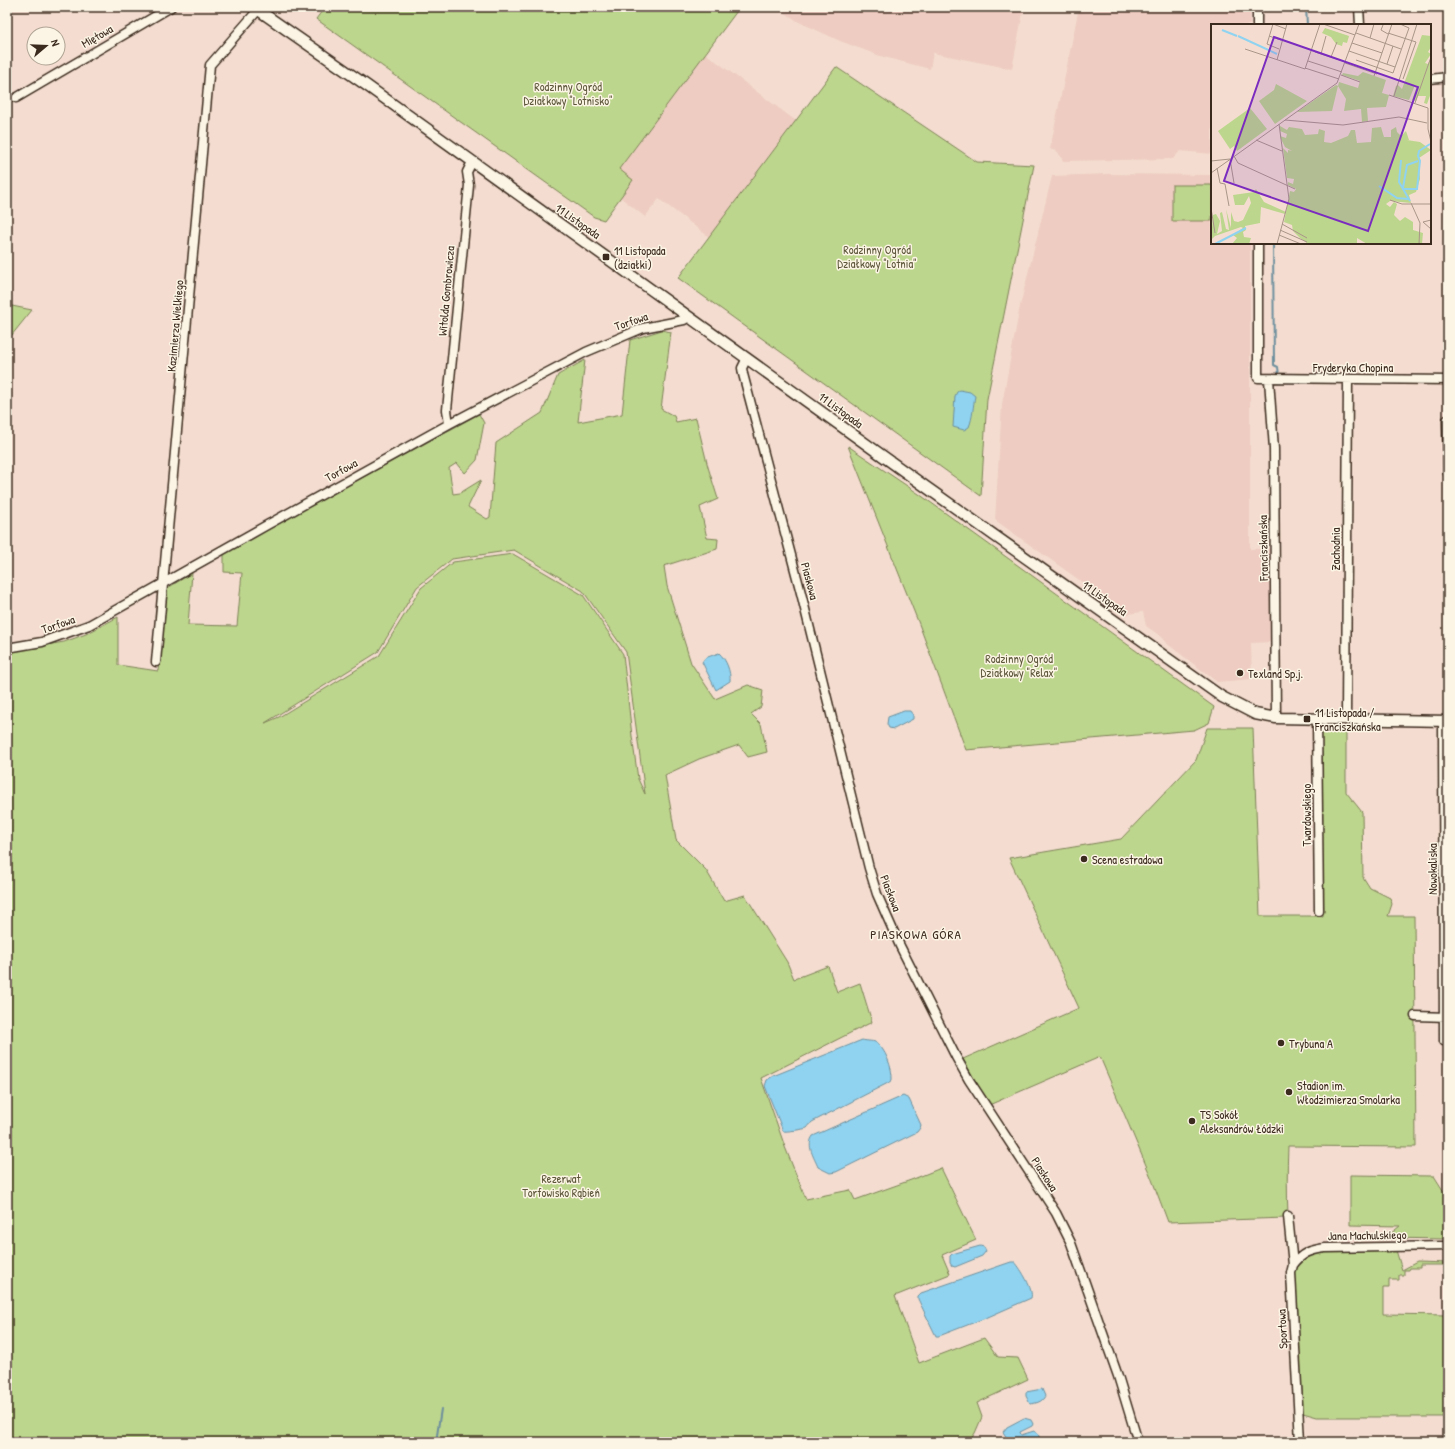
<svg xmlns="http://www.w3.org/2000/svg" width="1455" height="1449" font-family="'Patrick Hand',sans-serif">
  <rect width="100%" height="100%" fill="#f4ddd0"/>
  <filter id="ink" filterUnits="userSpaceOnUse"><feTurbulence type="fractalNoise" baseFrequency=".025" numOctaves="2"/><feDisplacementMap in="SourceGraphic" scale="8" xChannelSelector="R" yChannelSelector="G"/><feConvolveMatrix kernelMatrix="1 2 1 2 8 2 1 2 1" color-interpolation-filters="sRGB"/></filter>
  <g filter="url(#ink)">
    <!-- built -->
    <path fill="#eeccc1" d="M776,7H1024L1012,69L933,53L930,69L880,56L840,41L799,22Z
      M1079,7H1250V25H1212V154L1180,151L1173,159L1063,161L1058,152L1050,149Z
      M705,53L796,121L709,237L659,199L645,217L620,197L633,180L619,169Z
      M1108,174L1212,175V243H1250V549H1272L1273,642L1251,643L1252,679L1217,682L1165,642L1163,638L1146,626L1143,612L1127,614L995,520L1002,404L1020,306L1052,176Z"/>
    <!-- green -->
    <path fill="#bdd68d" stroke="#7c8056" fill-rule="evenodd" d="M325,7H740L619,169L633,180L604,220L594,217L316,19Z
      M836,67L977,162L1034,165L987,399L981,496L678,278Z
      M1172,185H1212V221H1172Z
      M7,305L32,310L7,341Z
      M662,330L671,332L661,409L674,416L676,422L696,418L708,467L718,499L700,507L707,538L718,539L717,549L664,566L667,586L691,663L715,699L748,685L763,690L761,707L751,714L761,724L767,752L748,757L739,745L699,759L665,775L676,840L706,870L724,901L745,895L787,962L794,979L828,966L837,992L860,983L872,1022L761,1078L785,1147L806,1199L850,1190L855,1200L911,1180L941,1168L976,1240L942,1255L950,1274L895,1296L919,1363L984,1338L998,1357L1018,1358L1028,1379L977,1403L982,1417L975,1433L969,1442H7V652L64,642L86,634L118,617V665L158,671L166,589L192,573L188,625L237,626L242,573L224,572V553L479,414L484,423L477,460L465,473L457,463L449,468L453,494L460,493L481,480L468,507L487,519L490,517L496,443L542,413L558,375L585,360L578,422L622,414L630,340ZM514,550L583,591L626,652L645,794L638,779L632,736L623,654L583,595L513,554L453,562L421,588L379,656L279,717L265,723L378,652L417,587L452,559Z
      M848,446L919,494L1214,707L1209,723L1194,730L966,750L919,624Z
      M1207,728H1253L1260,916H1323L1321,729L1346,730V792L1362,812L1363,877L1370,888L1390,898L1392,904L1388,916H1414L1416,1147L1288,1146C1287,1169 1287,1192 1288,1216L1286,1218L1168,1222L1151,1177L1100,1057L989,1105L963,1059L1079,1008L1009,858L1121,839L1196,760Z
      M1350,1175L1434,1176L1448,1198V1239L1385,1238L1400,1226L1350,1225Z
      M1395,1247L1402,1270L1417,1262L1448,1263V1265H1420V1268H1410L1409,1270H1404V1275H1399V1280H1389V1288H1383V1314L1448,1315V1417H1317L1303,1413L1296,1289L1293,1265L1307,1252Z
      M1448,1440V1442H1318V1441Z"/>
    <!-- water -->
    <path fill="#8fd3f1" stroke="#6d8f9d" d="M960,390L970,392L975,396C973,406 973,417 969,427L964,430L953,427L955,396L957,392Z
      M719,653C726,659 731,672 730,681L716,690L702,662L705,658Z
      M904,711H910L913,715V719L894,729L889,728L887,724L888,717Z
      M862,1040C865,1041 873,1041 875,1042C885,1047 893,1069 892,1080L888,1083L812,1122C811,1123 808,1127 807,1128C805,1129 786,1132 783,1131L765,1086L767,1080L773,1076Z
      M903,1096L909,1099L921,1125L920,1128L917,1132L836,1172L830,1173L818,1167C814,1157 806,1146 813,1136Z
      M980,1246L984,1247L986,1251L982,1256L955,1267L952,1266L950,1263V1256L952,1254Z
      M1011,1262H1015C1021,1269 1034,1290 1031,1298L988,1317L939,1336H936L918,1299V1296L921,1293Z
      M1042,1389L1045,1396C1042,1402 1037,1403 1030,1404L1026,1396V1392Z
      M1024,1418L1031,1420L1033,1424L1032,1426L1020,1432L1021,1435L1034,1431L1038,1434L1040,1439L1039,1442H1010L1009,1441L1003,1432L1007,1427Z"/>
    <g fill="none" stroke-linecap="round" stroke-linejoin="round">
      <!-- stream -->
      <path stroke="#6d8f9d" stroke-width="2" d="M1306,7L1307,25
        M1273,243L1274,365L1278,367L1279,375
        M1274,398V391
        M436,1442L441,1409"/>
      <!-- minor casing -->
      <g stroke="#3b2a1e" stroke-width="11">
        <path id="minor" d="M1257,7V25
          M1359,7L1360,25
          M1430,79L1448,77
          M16,98L171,7
          M1258,243V378L1448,380
          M747,358L742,368L743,374L801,593L869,868L877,894L900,946L956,1057L969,1080L1056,1213L1071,1243L1118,1376L1138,1442
          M1269,379L1274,449L1276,718
          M1447,420L1448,473
          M449,424L447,410L469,185L467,172L472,162
          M7,648L42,642L89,625L267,525L449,424L586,352L643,328L684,320L689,317
          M156,662L210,65L258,10
          M1317,719L1319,911
          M1346,719L1348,379
          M1443,721L1444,1041
          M1415,1016L1448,1017
          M1288,1216L1293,1265L1291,1273L1300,1442
          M1293,1265C1302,1253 1310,1250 1325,1248L1448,1246"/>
      </g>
      <!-- tertiary casing -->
      <g stroke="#3b2a1e" stroke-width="13">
        <path id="tertiary" d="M254,7L366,85L926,487L1222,697L1255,714L1276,718L1448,721"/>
      </g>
      <!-- minor -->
      <use href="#minor" stroke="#fcf5e5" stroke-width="8"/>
      <!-- tertiary -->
      <use href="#tertiary" stroke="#fcf5e5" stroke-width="10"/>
    </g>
  </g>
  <!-- markers -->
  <g fill="#3b2a1e" stroke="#fcf5e5" stroke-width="1.5">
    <rect x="602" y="253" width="8" height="8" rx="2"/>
    <circle cx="1240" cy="673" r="4"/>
    <rect x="1303" y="715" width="8" height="8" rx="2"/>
    <circle cx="1084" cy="859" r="4"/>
    <circle cx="1281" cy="1043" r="4"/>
    <circle cx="1289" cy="1092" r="4"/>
    <circle cx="1192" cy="1121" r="4"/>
  </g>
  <g text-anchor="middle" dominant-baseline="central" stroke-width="3" stroke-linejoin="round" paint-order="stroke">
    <!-- street labels -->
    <g font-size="12" fill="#3b2a1e" stroke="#fcf5e5">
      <text transform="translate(97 36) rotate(-30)">Miętowa</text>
      <text transform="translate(578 221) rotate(35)">11 Listopada</text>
      <text transform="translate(446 291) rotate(-85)">Witolda Gombrowicza</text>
      <text transform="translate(631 321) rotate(-19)">Torfowa</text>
      <text transform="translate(175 326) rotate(-85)">Kazimierza Wielkiego</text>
      <text x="1353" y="367">Fryderyka Chopina</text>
      <text transform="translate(841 410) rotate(36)">11 Listopada</text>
      <text transform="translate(341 470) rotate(-29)">Torfowa</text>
      <text transform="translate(1263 548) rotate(-91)">Franciszkańska</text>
      <text transform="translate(1335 549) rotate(-90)">Zachodnia</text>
      <text transform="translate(810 581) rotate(75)">Piaskowa</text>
      <text transform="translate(1105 598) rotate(35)">11 Listopada</text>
      <text transform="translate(58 624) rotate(-19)">Torfowa</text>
      <text transform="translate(1306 815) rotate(-90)">Twardowskiego</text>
      <text transform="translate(1432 869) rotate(-90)">Nowokaliska</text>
      <text transform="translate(891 893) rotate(69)">Piaskowa</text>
      <text transform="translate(1045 1174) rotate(57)">Piaskowa</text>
      <text transform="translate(1367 1235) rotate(-1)">Jana Machulskiego</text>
      <text transform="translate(1282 1329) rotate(-93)">Sportowa</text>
    </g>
    <!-- park labels -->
    <g font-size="12" fill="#5c553a" stroke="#fcf5e5">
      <text x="568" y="86">Rodzinny Ogród<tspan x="568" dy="14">Działkowy "Lotnisko"</tspan></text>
      <text x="877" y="249">Rodzinny Ogród<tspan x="877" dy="14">Działkowy "Lotnia"</tspan></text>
      <text x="1019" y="658">Rodzinny Ogród<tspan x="1019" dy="14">Działkowy "Relax"</tspan></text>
      <text x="561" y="1178">Rezerwat<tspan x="561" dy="14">Torfowisko Rąbień</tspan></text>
    </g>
    <!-- poi labels -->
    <g font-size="12" fill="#3b2a1e" stroke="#fcf5e5" text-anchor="start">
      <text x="614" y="250">11 Listopada<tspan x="614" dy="14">(działki)</tspan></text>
      <text x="1248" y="673">Texland Sp.j.</text>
      <text x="1315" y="712">11 Listopada /<tspan x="1315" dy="14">Franciszkańska</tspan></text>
      <text x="1092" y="859">Scena estradowa</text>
      <text x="1289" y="1043">Trybuna A</text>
      <text x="1297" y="1085">Stadion im.<tspan x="1297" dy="14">Włodzimierza Smolarka</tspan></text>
      <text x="1200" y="1114">TS Sokół<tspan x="1200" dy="14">Aleksandrów Łódzki</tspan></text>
    </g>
    <!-- neighbourhood labels -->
    <g font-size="13" letter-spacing="1" fill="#3b2a1e" stroke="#fcf5e5">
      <text x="916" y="934">PIASKOWA GÓRA</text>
    </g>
  </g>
  <!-- overview -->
  <g transform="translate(1211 24)">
    <rect width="220" height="220" fill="#f4ddd0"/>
    <path d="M114,4L138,12L136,19L132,18L131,22L125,20L120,13L111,9ZM211,11L220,12V23L217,28L220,30L214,39L217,40L220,33V69L216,80L213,79L215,72H207L205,77L201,76L206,62L204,61L198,76L182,72L185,62L187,61L191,65ZM152,48L175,56L171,69L178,71L175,83L156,84L157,97L151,98L150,85L133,87L135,75L127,62L121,87L86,88L125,61L127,62L128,58L147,64L149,57L131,51L132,49L147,52ZM65,60L96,77L64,100L48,77L63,66ZM39,84L56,105L26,127L23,122L19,125L7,107ZM69,102L76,106L78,103L91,105L94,111L107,110L108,105L114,107L113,118L120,119L137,112L140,106H144L146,119L160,118L161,104L170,103L173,113H180V106L185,103L186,108L190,112L195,107L198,116H196L209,118L220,126L208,134L209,155L205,168L198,171L200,179L179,177L175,180L179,183L183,178L186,180L183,191L189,197L194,193L202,198V206L212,209L211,220H156L146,214V220H97L89,214L82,207L81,201L73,198L79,167L83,168L85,165L77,161V158L82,160L83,155L76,154L72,124L77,129V126L81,127L74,123L70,115L69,112L75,114L76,110L69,107ZM45,165L53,178L75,188L74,190L50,183L49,199L34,202L35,206L32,208L33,213L40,214L38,220H21L26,214L22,211L32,204L30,203L4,212L0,216L2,191L5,190L9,197L6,210L11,207L9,189L11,188L15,205L18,206L15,185L20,204V188L23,197L27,198L32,196L40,179L38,172L33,181H24L22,171L43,168Z" fill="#bdd68d"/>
    <path fill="none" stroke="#8fd3f1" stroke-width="2" d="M11,6L26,12M27,12L66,30M190,136L188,158L199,177M168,162L186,174L197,175M192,164L196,141L207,137M191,165H206L209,137L207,132L208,127L219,120M4,220L35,204"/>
    <path fill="none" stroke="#aa9589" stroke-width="1" d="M62,0L56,20L68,25M62,0L75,5M112,0L144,11M172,1L170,6L177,10M145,9L190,25M177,9L205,18L192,55M58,12L70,16M159,14L163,0M141,19L171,29M34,25L94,45L109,0M138,27L184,43M104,28L135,38M110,30L115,12M120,33L126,18M66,36L76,0M145,36L182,49L198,4L189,0M97,37L131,48M134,39L166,50M176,40L182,22M94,44L128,55M130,51L149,58M163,52L181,0M178,71L217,84M183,72L206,0M204,79L220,33M217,84V105L220,118M74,96L132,101L188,93L216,99M45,116L71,127M23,132L27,139L84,165M19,135L23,159M0,137L19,135M6,144L9,159L14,160L18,182M0,149L126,59L148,0M179,176L191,180H220M200,179L209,199L208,220M0,184L4,209M220,196L212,198L220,205M71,200L96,214M69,206L96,218M68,211L90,220M66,220L78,175L68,100"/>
    <path fill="#7b2cbf" fill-opacity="0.15" stroke="#7b2cbf" stroke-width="2" d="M63,13L207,63L157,207L13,157Z"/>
    <rect width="220" height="220" fill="none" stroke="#3b2a1e" stroke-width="2"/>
  </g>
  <!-- margin -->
  <rect width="1455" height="1449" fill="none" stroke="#fcf5e5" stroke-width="24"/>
  <rect x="12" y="12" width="1431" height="1425" fill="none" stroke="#3b2a1e" stroke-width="1.5" filter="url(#ink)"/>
  <!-- north arrow -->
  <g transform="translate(46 46) rotate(71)"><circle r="19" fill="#fcf5e5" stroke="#afa495"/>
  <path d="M0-3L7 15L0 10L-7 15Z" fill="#3b2a1e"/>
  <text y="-6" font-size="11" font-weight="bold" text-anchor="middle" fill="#3b2a1e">N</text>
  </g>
</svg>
